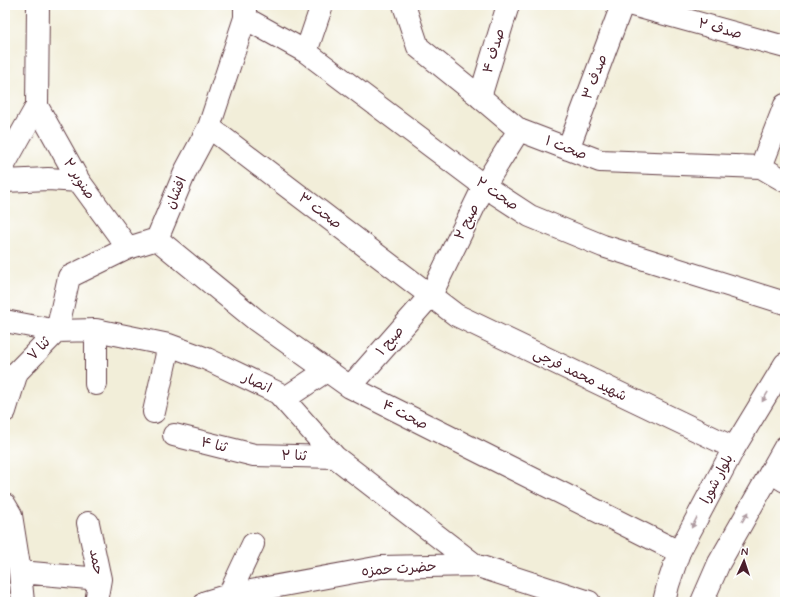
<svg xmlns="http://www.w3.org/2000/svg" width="790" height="607" font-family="Mynerve,'Playpen Sans Arabic',sans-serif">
  <rect width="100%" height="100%" fill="#fff"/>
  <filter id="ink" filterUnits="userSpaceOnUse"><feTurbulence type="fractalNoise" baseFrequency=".025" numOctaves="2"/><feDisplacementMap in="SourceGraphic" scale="8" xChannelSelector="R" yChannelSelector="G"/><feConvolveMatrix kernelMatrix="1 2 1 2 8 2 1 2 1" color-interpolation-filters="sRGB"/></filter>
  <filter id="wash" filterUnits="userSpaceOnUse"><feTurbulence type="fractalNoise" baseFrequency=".012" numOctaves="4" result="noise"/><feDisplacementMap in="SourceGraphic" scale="16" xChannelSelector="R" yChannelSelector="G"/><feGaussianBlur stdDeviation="0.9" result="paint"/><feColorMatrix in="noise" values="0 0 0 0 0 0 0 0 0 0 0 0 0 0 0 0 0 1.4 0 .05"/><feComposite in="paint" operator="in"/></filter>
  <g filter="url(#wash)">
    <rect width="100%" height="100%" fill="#f2eed9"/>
  </g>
  <g filter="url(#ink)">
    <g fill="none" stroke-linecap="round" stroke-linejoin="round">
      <!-- minor casing -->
      <g stroke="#633e45" stroke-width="24">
        <path id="minor" d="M404,5L418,47L480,97L519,130L600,161L761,167L785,181
          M632,5L785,47
          M245,18L306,52L484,186L530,216L603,246L785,303
          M306,52L322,5
          M480,97L508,5
          M37,106L79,181L128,248
          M209,127L456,315L734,448
          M568,149L622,5
          M5,163L37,106L38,5
          M761,167L785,105
          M5,181L48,179L79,181
          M157,239L256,320L350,387L679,552
          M5,321L57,331L96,330L169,345L207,359L278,393L335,457L475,565
          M96,330V384
          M350,387L431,295L484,186L519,130
          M284,399L326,371
          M5,411L17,372L57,331L69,277L128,248L157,239L186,170L209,127L245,18V5
          M154,412L169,345
          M174,435L254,455L335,457
          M771,472L785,481
          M5,505L11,515L20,572L23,602
          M88,523L100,579L96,602
          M20,572L100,579
          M229,595L253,544
          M206,602L229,595L381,567L475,565L589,602"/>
      </g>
      <!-- secondary casing -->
      <g stroke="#633e45" stroke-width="24">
        <path id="secondary" d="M664,602L668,585L679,552L734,448L785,364
          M702,602L719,563L785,447"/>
      </g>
      <!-- minor -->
      <use href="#minor" stroke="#fff" stroke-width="22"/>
      <!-- secondary -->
      <use href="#secondary" stroke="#fff" stroke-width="22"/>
    </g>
    <!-- one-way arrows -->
    <defs><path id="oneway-solid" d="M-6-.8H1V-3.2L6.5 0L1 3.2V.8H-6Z"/></defs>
    <g fill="#ae9aa0">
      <use href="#oneway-solid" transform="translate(765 397) rotate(121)"/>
      <use href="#oneway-solid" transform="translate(745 517) rotate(-60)"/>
      <use href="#oneway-solid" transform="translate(694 523) rotate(118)"/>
    </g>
  </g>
  <g text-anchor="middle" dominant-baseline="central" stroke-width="3" stroke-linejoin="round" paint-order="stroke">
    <!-- street labels -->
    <g font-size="14" fill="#4a1f2b" stroke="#fff">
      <text transform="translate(720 29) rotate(15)">صدف ۲</text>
      <text transform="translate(494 51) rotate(-73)">صدف ۴</text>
      <text transform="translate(595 77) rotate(-69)">صدف ۳</text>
      <text transform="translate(566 148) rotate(21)">صحت ۱</text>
      <text transform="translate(79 179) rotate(57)">صنوبر ۲</text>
      <text transform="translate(176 193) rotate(-67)">افشان</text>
      <text transform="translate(497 194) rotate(34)">صحت ۲</text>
      <text transform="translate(320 211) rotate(37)">صحت ۳</text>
      <text transform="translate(467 222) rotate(-64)">صبح ۲</text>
      <text transform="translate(390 341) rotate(-49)">صبح ۱</text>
      <text transform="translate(39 349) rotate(-46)">ثنا ۷</text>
      <text transform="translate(580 375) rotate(26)">شهید محمد فرجی</text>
      <text transform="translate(257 383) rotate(25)">انصار</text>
      <text transform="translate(405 415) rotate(27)">صحت ۴</text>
      <text transform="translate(214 445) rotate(14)">ثنا ۴</text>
      <text transform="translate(294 456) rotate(1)">ثنا ۲</text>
      <text transform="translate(717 479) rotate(-62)">بلوار شورا</text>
      <text transform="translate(96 562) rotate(80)">حمد</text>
      <text transform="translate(399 569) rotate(-4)">حضرت حمزه</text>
    </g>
  </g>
  <!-- margin -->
  <rect width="790" height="607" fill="none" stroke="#fff" stroke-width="20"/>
  <!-- north arrow -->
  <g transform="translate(744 561) rotate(3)" stroke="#ffffff" stroke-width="3" paint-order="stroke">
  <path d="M0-3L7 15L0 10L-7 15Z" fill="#4a1f2b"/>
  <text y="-6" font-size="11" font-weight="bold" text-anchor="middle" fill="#4a1f2b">N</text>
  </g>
</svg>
